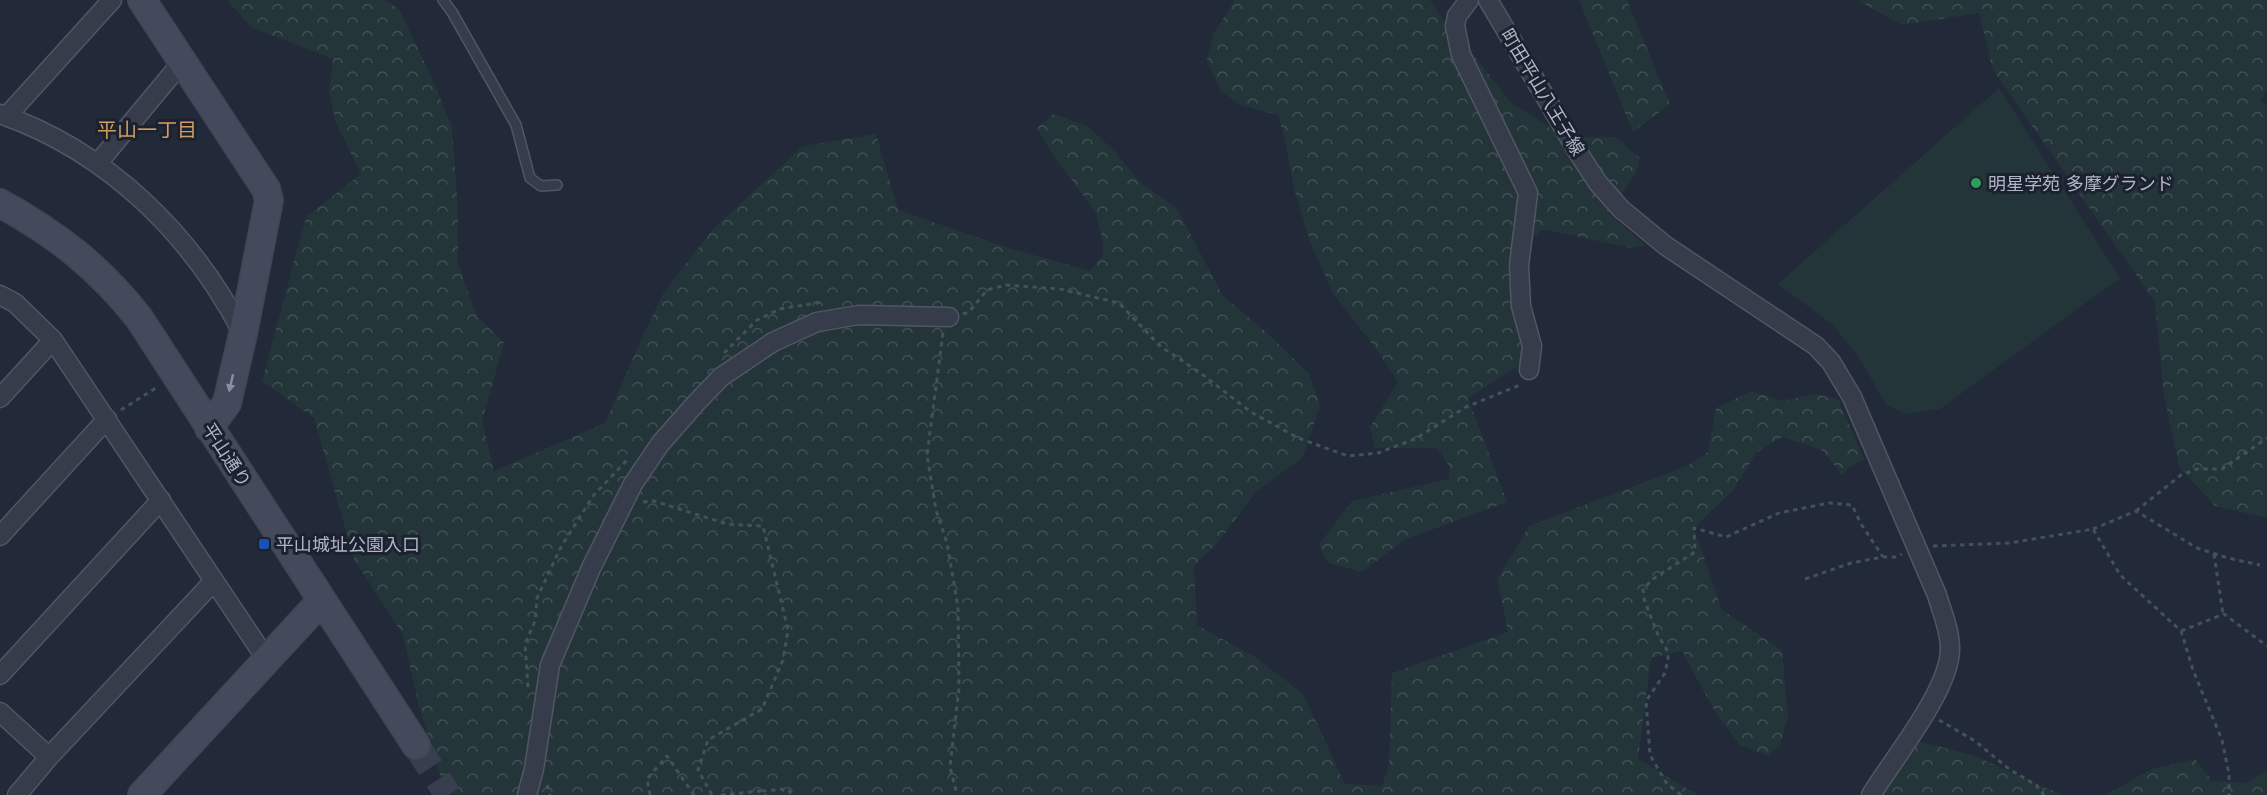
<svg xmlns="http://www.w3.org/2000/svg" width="2267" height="795" font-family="'DejaVu Sans','Noto Sans JP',sans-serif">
  <defs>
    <pattern id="forest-crowns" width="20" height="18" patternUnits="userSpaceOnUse" patternTransform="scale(1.5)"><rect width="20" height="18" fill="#24353a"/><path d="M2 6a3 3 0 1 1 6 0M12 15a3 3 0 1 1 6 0" fill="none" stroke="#415055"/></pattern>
  </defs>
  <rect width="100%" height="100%" fill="#222939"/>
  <!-- grass -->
  <path fill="#24353a" d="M1999,88L2120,278L1940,409L1906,414L1886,405L1860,359L1833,325L1778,284Z"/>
  <!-- forest -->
  <path fill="url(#forest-crowns)" d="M227,0H385L399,9L431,76L452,127L458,210V263L476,315L504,343L482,421L494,471L605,423L644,333L664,292L713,229L803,146L876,134L898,210L1009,248L1090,271L1103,254V241L1095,211L1050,151L1037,127L1054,114L1089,127L1117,154L1139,181L1177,209L1223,296L1263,329L1309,374L1320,405L1303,457L1257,491L1219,541L1194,566L1197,625L1255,657L1303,694L1345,784L1382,786L1389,765L1392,673L1508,632L1497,580L1529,526L1687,466L1708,452L1716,408L1751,391L1782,401L1815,394L1838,399L1864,459L1848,468L1842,475L1822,450L1782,437L1756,453L1733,490L1694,528L1722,610L1782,650L1788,717L1780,745L1768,756L1740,745L1714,710L1682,651L1651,658L1638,759L1698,795H448L440,775L418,702L403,635L354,559L314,418L262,381L306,217L361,174L335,121L329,91L333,59L251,27Z
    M1235,0H1430L1443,20L1472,53L1511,103L1548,126L1561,138L1615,137L1640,158L1637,171L1609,214L1645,245L1631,248L1543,229L1507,263L1524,362L1468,398L1507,502L1404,540L1362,572L1328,563L1319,545L1352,501L1449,479V466L1437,448H1375L1370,427L1398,382L1379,353L1333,293L1311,244L1294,189L1285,139L1278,115L1240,105L1220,90L1207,60L1213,34Z
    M1579,0H1627L1670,104L1633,132Z
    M1860,0H2267V90L2261,100L2267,105V518L2215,506L2179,467L2164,395L2155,302L1993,70L1979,13L1902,25L1861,2Z
    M1911,739L1975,756L2062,795H1881Z
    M2195,759L2212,781L2247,783L2267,770V795H2105L2152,769Z"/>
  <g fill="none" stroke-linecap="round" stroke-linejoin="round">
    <!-- secondary-tunnel -->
    <path stroke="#373e4e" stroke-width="27" stroke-dasharray="27 14" stroke-linecap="butt" d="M416,745L448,795"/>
    <!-- lane casing -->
    <g stroke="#515664" stroke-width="12">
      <path id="lane" d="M443,0L452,12L516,125L530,178L541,186L557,185"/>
    </g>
    <!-- street casing -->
    <g stroke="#515664" stroke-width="21">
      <path id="street" d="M1469,0L1457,16L1455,26L1461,55L1528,193L1519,265L1521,306L1532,346L1529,370
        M1488,0L1579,154L1598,183L1621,209L1666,246L1816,346L1831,362L1852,397L1937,595C1942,612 1950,630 1950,649C1950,690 1893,759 1871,795
        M0,114C107,151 192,234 243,334
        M7,116L112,0
        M98,163L182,62
        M0,295L15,303L53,340L267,660
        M0,398L53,340
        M0,536L107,419
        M0,675L161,500
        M0,712L49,757
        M17,795L49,757L214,581
        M527,795L534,769L550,665L591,568L633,484L660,444L697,402L721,377L773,342L817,322L859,315L949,317"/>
    </g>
    <!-- secondary casing -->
    <g stroke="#3f4553" stroke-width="30">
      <path id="secondary" d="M142,0L266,189L269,200L243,334L227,403L209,428
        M0,203C56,234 99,267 139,318L416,745
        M142,795L322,600"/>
    </g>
    <!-- path -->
    <path stroke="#425258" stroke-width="3" stroke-dasharray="4.5 4.5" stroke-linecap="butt" d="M963,314L969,312L987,290L1006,285L1060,289L1119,303L1160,346L1199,372L1251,412L1298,438L1348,456L1378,453L1415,439L1466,407L1520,385
      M943,333L927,455L936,510L947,543L958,607L959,688L950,767L957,795
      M724,353L757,320L780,309L823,302
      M121,410L159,386
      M643,502L654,501L727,524L763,526L788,630L783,660L762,709L708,740L698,770L712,795
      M2136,511L2181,475L2197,469H2222L2267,438
      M2093,529L2136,511L2197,548L2228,558L2260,565
      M1933,546L2010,543L2093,529L2120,575L2181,631L2193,670L2222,740L2229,774V795
      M2214,554L2223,614
      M1805,579L1851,563L1883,557H1897L1902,554
      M2181,631L2224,614L2267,646
      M528,687L525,644L535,621L537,598L561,547L593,496L627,460
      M1939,720L1975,741L2009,769L2036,785L2044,795
      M547,785L550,795
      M762,791L788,789L792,795
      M650,795L647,779L667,756L694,795
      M721,795L760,791L766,795
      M1681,795L1667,784L1650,755L1646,701L1665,673L1668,659V652L1658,635L1644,599L1643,589L1653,579L1695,552L1694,528L1726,537L1779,513L1829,503L1852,505L1861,524L1883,557"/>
    <!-- lane -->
    <use href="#lane" stroke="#363c4a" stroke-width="9"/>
    <!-- street -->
    <use href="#street" stroke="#363c4a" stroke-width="18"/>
    <!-- secondary -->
    <use href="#secondary" stroke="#444a5c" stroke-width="27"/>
  </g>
  <!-- one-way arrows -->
  <defs><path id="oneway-solid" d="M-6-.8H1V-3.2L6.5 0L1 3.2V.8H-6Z" transform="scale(1.5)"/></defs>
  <use fill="#8b90a1" href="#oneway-solid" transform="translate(231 383) rotate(103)"/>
  <!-- markers -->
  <circle fill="#2e9e5b" stroke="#1b212e" stroke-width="2" cx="1976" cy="183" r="6"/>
  <rect fill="#1a4fb4" stroke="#1b212e" stroke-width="2" x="258" y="538" width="12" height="12" rx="3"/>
  <g text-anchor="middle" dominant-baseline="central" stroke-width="6" stroke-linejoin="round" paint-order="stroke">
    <!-- street labels -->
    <g font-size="18" fill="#b1b6c6" stroke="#1b212e">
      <text transform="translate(1543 92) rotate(59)">町田平山八王子線</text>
      <text transform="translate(227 455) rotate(57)">平山通り</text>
    </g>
    <!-- poi labels -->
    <g font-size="18" fill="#b1b6c6" stroke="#1b212e" text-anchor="start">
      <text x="1988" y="183">明星学苑 多摩グランド</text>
      <text x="276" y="544">平山城址公園入口</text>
    </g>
    <!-- neighbourhood labels -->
    <g font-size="20" fill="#d19d61" stroke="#1b212e">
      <text x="147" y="130">平山一丁目</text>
    </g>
  </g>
</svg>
